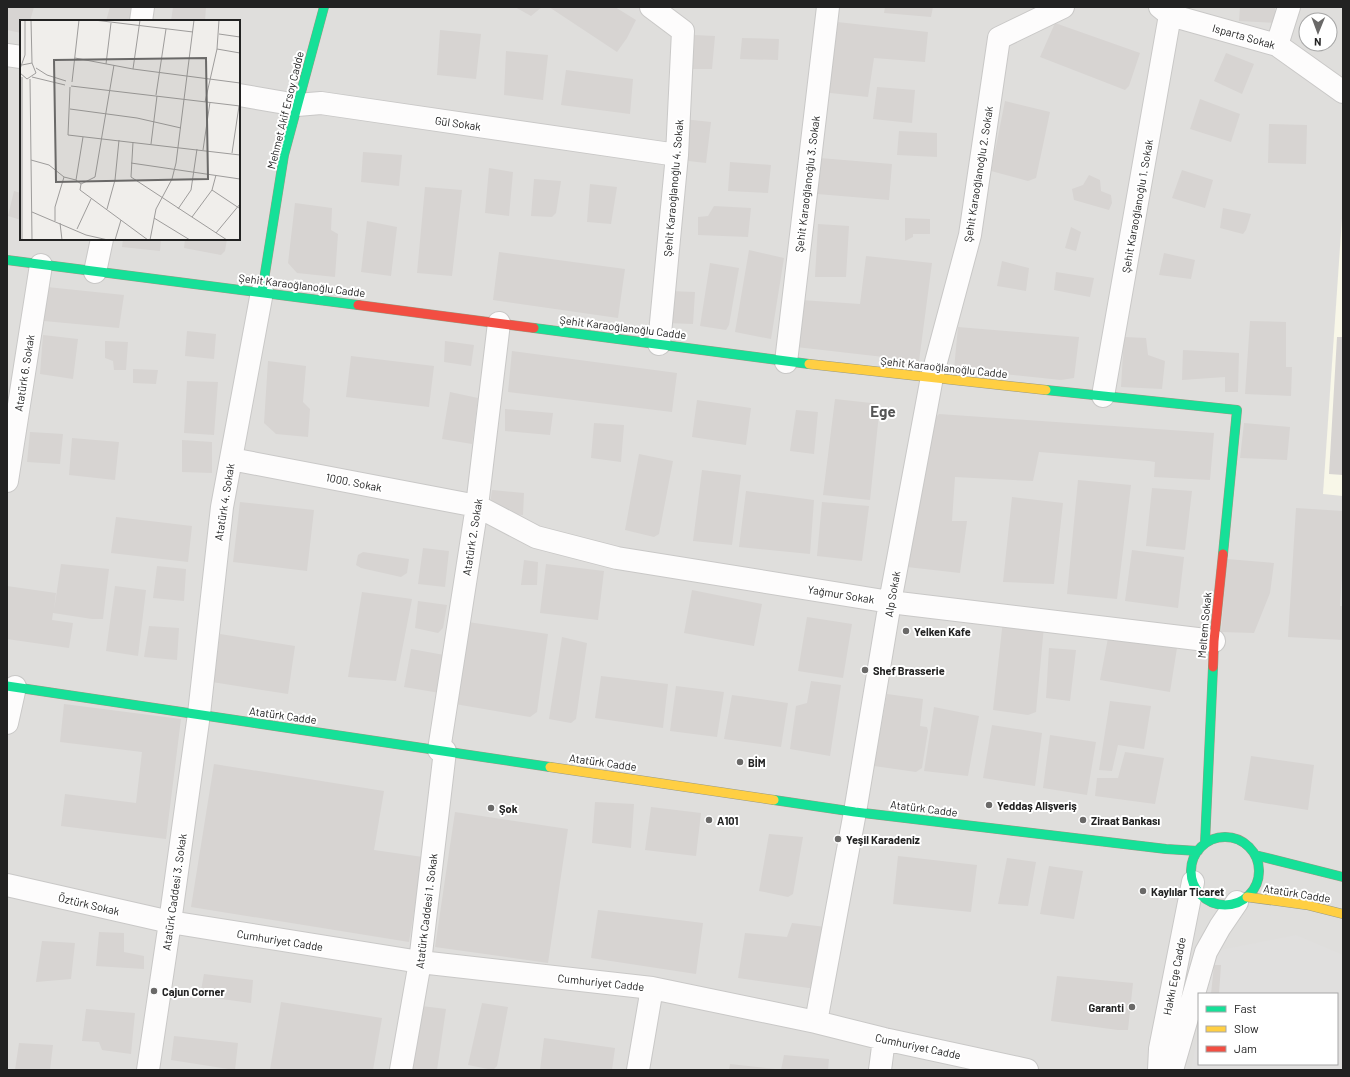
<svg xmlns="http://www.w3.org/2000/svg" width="1350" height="1077" font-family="Barlow,sans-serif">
  <rect width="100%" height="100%" fill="#f0eeeb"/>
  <!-- residential -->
  <path fill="#dfdedc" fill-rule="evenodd" d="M7,7H1343V1070H7ZM1306,20H1330V44H1306ZM21,21H239V239H21ZM1199,994H1337V1064H1199Z"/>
  <!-- education -->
  <path fill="#f8f7e8" d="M1343,204V496L1323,494Z"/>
  <!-- parking -->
  <path fill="#e0dfde" d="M1296,935L1343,955V1070H1191L1199,1030V1064H1337V994H1206L1215,951Z"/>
  <!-- building -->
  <path fill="#d7d4d2" d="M7,7H34L30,21H21V33L7,30Z
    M110,7H135L131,21H106Z
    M173,7H206L205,21H171Z
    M515,7H542L531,16Z
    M549,7H615L636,20L627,38L617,52Z
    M885,7H933L931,17L884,13Z
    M1240,7H1275V23L1239,21Z
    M828,21L928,32L925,62L874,58L868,97L821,92Z
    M1055,23L1140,53L1129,86L1125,90L1040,57Z
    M440,30L481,34L476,79L437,75Z
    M694,35L715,36L712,69H690Z
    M742,38L779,39L778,60L740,59Z
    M506,51L548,55L543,100L504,95Z
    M1226,53L1254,64L1242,94L1214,81Z
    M566,70L633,79L630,114L561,105Z
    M877,87L915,90L912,123L873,119Z
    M1200,99L1240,114L1231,142L1190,129Z
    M1005,101L1050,112L1036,178L1028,181L991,171Z
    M683,119L711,122L706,163L680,160Z
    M1269,124L1307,125L1306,164L1268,163Z
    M899,131L937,133V157L897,155Z
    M363,152L402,155L399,186L361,182Z
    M820,158L892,164L889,200L817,194Z
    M730,162L771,165L768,193L728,191Z
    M489,168L513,172L509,216L485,213Z
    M1182,170L1213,180L1205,208L1172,198Z
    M1089,175L1100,180L1101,191L1111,195L1112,203L1109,210L1074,200L1072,189L1083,185Z
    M534,179L561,181L556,213L552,217L531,216Z
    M590,184L617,187L611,224L587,222Z
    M425,187L462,190L452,276L417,273Z
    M14,191L21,193V220L8,216Z
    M295,203L332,208L331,230L338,234L335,277L297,273L288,263Z
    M714,206L751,208L748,237L698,235V217L708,216Z
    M1223,208L1251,214L1246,230L1243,234L1220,228Z
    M905,218L930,219V234H913V237L905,241Z
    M367,221L397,227L391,276L361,272Z
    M818,224L849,226L846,277H815Z
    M1071,227L1081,232L1076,251L1065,248Z
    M123,239H161L160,251L122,247Z
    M185,239H227L225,251L221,255L184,248Z
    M749,250L784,258L771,339L735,332Z
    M499,252L625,269L618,318L493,300Z
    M1164,253L1195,260L1191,279L1159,275Z
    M866,256L932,263L919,361L796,347L801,300L860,304Z
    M1002,261L1029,268L1026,291L997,286Z
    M710,263L739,268L729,325L726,330L700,326Z
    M1056,272L1094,278L1090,297L1054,290Z
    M47,287L124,295L119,328L44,321Z
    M669,291L695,292L693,324L666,323Z
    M1250,321L1286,322V367H1292L1291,396L1245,394Z
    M958,327L1079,337L1074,378L1061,380L954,369Z
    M187,331L216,334L214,359L185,356Z
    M43,335L78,339L73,379L40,374Z
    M1124,337L1146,338L1148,355L1165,361L1162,389L1121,387Z
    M1337,337H1343V475L1329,474Z
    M105,341L128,342L126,370H114L113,361L105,358Z
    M445,341L474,345L471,366L444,362Z
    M1183,350L1239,353L1238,392H1225V377L1182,380Z
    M512,351L677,373L672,412L508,392Z
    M351,356L434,366L429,407L346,397Z
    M268,361L306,366L303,402L310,409L308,437L276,434L264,423Z
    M133,369L158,370L156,384L133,383Z
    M187,381L218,382L214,435L184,433Z
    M450,392L478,398L472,444L442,439Z
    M835,399L880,404L870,500L823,495Z
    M697,400L751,408L746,445L692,437Z
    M505,409L553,413L550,435L505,431Z
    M796,410L818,412L814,454L790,451Z
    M939,414L1214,433L1210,480L1154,477L1155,462L1149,461L1039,452L1033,481L955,477L952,521H967L960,573L907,567L925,430Z
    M594,423L624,425L621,462L591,458Z
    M1244,423L1290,427L1287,460L1240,458Z
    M30,432L63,434L60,464L27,462Z
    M72,438L119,442L115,480L69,475Z
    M182,440L212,442V473L182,472Z
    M639,454L673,461L659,534L654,537L625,530Z
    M702,470L741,475L732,545L693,541Z
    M1078,480L1131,485L1117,599L1067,594Z
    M1152,488L1192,491L1185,550L1146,546Z
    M492,490L524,493L523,515L489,512Z
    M746,491L814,500L810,554L739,547Z
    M1012,497L1063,503L1054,584L1003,582Z
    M240,502L314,510L307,571L233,562Z
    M822,502L869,506L862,561L817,556Z
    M1296,508L1343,511V560L1340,606H1343V640L1288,637Z
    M116,517L192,526L188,562L111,553Z
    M423,548L449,551L445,587L418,584Z
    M1132,550L1184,557L1178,608L1125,601Z
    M363,552L409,559L407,573L401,577L361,568L356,565L358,555Z
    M1227,559L1274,563L1270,593L1254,633L1221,632Z
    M524,560L538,562L537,585H521Z
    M61,564L109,569L103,619H92L53,613L52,620L73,623L69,648L7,639V586L56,593L54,610Z
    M546,564L604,571L598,620L540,613Z
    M157,566L186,569L184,601L153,598Z
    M115,586L146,590L138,656L106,651Z
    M692,590L762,604L754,646L684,633Z
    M362,592L412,599L396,681L348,677Z
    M418,601L447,605L443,628L438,633L415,628Z
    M807,617L852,624L843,678L798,671Z
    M1003,620L1044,626L1036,712L1028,715L993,710Z
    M468,622L548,634L537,712L530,717L455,704Z
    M149,626L179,628L177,660L144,657Z
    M220,634L295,646L288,694L212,682Z
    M562,637L587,643L576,719L571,723L549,719Z
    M1108,638L1177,648L1170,692L1100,680Z
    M1049,648L1076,650L1070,701L1046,698Z
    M411,649L444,655L440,693L404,687Z
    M601,676L668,684L663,728L595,718Z
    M811,681L841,685L830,756L790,749L796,706L807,703Z
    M676,686L724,692L717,737L670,731Z
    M887,694L923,699L920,726L927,727L928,731L922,768L916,772L874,766Z
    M732,695L788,703L781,747L724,739Z
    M1110,701L1151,706L1144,749L1118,745L1112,771L1099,770Z
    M64,704L181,719L166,839L61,826L65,794L136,803L142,752L60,742Z
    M934,707L979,716L968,776L924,771Z
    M992,725L1042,733L1035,786L983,778Z
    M1050,735L1096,742L1087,795L1043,788Z
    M1125,752L1164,758L1155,804L1095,796L1097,778H1118Z
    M1251,756L1314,765L1308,810L1244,800Z
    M214,764L384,791L374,850L423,857L409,942L191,907Z
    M595,802L634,804L631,848L592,843Z
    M651,807L701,813L696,856L645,850Z
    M455,812L568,829L548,963L435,947Z
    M769,834L803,837L793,894L788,897L759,891Z
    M898,856L977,865L971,912L893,904Z
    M1007,858L1036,862L1028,906L998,904Z
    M1049,866L1083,871L1074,919L1040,914Z
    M598,910L703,923L696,974L591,958Z
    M792,923L826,927L816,989L738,978L745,933L787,937Z
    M99,932L124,933V952L144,956V969L96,966Z
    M42,941L75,943L71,979L36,982Z
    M1214,965H1221L1219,994H1211Z
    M204,974L253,980L251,1003L200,996Z
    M1057,976L1133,983L1128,1030H1118L1051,1021Z
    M281,1002L382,1018L373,1070H270Z
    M482,1003L508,1007L497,1066L493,1070L468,1065Z
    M413,1005L446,1009L437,1070H405Z
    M86,1009L135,1013L131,1054L102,1050L99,1042L82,1041Z
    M174,1036L238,1043L235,1070L171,1060Z
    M544,1038L615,1048L612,1070H540Z
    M19,1043L53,1045L50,1070H15Z
    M784,1055L829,1059L828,1070H781Z
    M730,1064L775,1069V1070H729Z"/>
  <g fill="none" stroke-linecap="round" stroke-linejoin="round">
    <!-- street casing -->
    <g stroke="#c9c8c7" stroke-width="24">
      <path id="street" d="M651,7L683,31L677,155L659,344
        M1160,7L1170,15L1277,45L1343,92
        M141,21L143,7
        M1277,45L1289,7
        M7,55L21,57
        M239,95L297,105L321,103L677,155
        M95,272L102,239
        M786,362L828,7
        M1103,396L1170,15
        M231,459L477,506L536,537L617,558L890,602L1214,641
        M7,481L41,265
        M7,723L15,687
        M439,750L477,506L499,323
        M7,885L170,922L420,962L652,988L816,1022L884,1039L1027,1070
        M816,1022L855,812L890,602L932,377L970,235L999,38L1063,7
        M148,1070L170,922L199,714L222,507L262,292
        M401,1070L420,962L445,751
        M638,1070L652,988
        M880,1070L884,1039
        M1159,1070L1160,1049L1193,882
        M1172,1070L1206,952L1220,927L1237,902"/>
    </g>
    <!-- fast casing -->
    <g stroke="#999a82" stroke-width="10">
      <path id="fast" d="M7,260L358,305
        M262,292L284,155L324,7
        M534,328L809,364
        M1046,390L1237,410L1223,554
        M7,686L550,767
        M774,800L855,812L1166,849L1198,851
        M1191 871a34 34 0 1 1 68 0a34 34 0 1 1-68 0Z
        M1205,843L1213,667
        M1255,855L1343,877"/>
    </g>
    <!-- slow casing -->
    <g stroke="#999a82" stroke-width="10">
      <path id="slow" d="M809,364L1046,390
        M550,767L774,800
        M1247,897L1307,905L1343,914"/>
    </g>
    <!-- jam casing -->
    <g stroke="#999a82" stroke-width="10">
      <path id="jam" d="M358,305L534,328
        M1213,667L1214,641L1223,554"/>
    </g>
    <!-- street -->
    <use href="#street" stroke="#fdfcfc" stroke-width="22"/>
    <!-- fast -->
    <use href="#fast" stroke="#16e098" stroke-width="9"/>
    <!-- slow -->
    <use href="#slow" stroke="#ffcf43" stroke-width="9"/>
    <!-- jam -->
    <use href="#jam" stroke="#f24e42" stroke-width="9"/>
  </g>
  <!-- markers -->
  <g fill="#6a6968" stroke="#fff" stroke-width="1.5">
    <circle cx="906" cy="631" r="4"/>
    <circle cx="865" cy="670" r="4"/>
    <circle cx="740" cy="762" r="4"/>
    <circle cx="989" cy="805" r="4"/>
    <circle cx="491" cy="808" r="4"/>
    <circle cx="709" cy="820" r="4"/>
    <circle cx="1083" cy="820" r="4"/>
    <circle cx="838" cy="839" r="4"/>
    <circle cx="1143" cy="891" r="4"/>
    <circle cx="154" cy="991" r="4"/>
    <circle cx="1132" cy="1007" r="4"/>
  </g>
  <g text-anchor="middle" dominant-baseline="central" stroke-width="4" stroke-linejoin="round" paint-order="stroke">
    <!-- street labels -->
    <g font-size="11" fill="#222" stroke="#fff">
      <text transform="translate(1244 36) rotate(16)">Isparta Sokak</text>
      <text transform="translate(285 110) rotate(-76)">Mehmet Akif Ersoy Cadde</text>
      <text transform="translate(458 123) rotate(8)">Gül Sokak</text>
      <text transform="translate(978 174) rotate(-81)">Şehit Karaoğlanoğlu 2. Sokak</text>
      <text transform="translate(807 184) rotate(-83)">Şehit Karaoğlanoğlu 3. Sokak</text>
      <text transform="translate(673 188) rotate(-85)">Şehit Karaoğlanoğlu 4. Sokak</text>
      <text transform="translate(1137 206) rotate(-80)">Şehit Karaoğlanoğlu 1. Sokak</text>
      <text transform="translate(302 285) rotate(7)">Şehit Karaoğlanoğlu Cadde</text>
      <text transform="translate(623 327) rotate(7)">Şehit Karaoğlanoğlu Cadde</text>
      <text transform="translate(944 367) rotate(6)">Şehit Karaoğlanoğlu Cadde</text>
      <text transform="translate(24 373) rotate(-81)">Atatürk 6. Sokak</text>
      <text transform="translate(354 482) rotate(11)">1000. Sokak</text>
      <text transform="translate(224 502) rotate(-81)">Atatürk 4. Sokak</text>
      <text transform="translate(472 537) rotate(-81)">Atatürk 2. Sokak</text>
      <text transform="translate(841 594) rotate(9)">Yağmur Sokak</text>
      <text transform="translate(892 594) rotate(-80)">Alp Sokak</text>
      <text transform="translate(1204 625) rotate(-85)">Meltem Sokak</text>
      <text transform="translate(283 715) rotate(8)">Atatürk Cadde</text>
      <text transform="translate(603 762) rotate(8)">Atatürk Cadde</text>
      <text transform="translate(924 808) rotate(7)">Atatürk Cadde</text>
      <text transform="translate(174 892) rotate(-82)">Atatürk Caddesi 3. Sokak</text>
      <text transform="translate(1297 893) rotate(9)">Atatürk Cadde</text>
      <text transform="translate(89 904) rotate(13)">Öztürk Sokak</text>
      <text transform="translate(426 911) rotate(-83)">Atatürk Caddesi 1. Sokak</text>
      <text transform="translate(280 940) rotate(9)">Cumhuriyet Cadde</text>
      <text transform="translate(1174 976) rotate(-79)">Hakkı Ege Cadde</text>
      <text transform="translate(601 982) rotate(6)">Cumhuriyet Cadde</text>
      <text transform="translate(918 1046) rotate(12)">Cumhuriyet Cadde</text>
    </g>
    <!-- poi labels -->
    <g font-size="11" font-weight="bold" fill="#222" stroke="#fff" text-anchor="start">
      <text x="914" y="631">Yelken Kafe</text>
      <text x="873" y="670">Shef Brasserie</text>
      <text x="748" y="762">BİM</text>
      <text x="997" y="805">Yeddaş Alişveriş</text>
      <text x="499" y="808">Şok</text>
      <text x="717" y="820">A101</text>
      <text x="1091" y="820">Ziraat Bankası</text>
      <text x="846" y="839">Yeşil Karadeniz</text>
      <text x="1151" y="891">Kaylılar Ticaret</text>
      <text x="162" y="991">Cajun Corner</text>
      <text x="1124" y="1007" text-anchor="end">Garanti</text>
    </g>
    <!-- district labels -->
    <g font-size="15" font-weight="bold" fill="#555" stroke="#fff">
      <text x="883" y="411">Ege</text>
    </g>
  </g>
  <!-- overview -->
  <g transform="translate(20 20)">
    <rect width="220" height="220" fill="#f0eeeb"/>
    <path fill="none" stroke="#9e9c9b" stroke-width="1" d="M11,0L12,43M74,0L173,12M199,14L220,17M197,29L220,33M55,38L113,49L220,63M86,44L91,3M16,48L27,55L46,61M0,49L5,35V0M113,49L120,0M0,53L7,59L16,53L12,43L2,45M12,57L45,65M10,59L12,220M52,62L59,0M51,66L220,86M50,67L48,115L220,135M136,75L146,9M185,82L197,29L199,0M50,89L117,98L161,108M113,122L111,157L207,220M131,124L137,76M183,130L190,82M212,133L219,86M11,140L29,145L44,157L56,160L61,164L60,170L128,220M111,143L220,159M56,160L63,117M61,164L75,157L94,45M192,170L219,188M87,189L95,160L99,120M158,189L171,170L177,129M12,192L66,215L88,220M172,197L192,170L196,155M134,198L170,220M35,201V187L44,157M40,203L42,220M57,209L71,179M196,213L220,184M2,220V57M95,220L101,200M130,220L136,189L152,159L156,143L174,0"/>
    <path fill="#6a6968" fill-opacity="0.15" stroke="#6a6968" stroke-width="2" d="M186,38L188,159L36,162L34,40Z"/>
    <rect width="220" height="220" fill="none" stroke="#222" stroke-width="2"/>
  </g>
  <!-- border -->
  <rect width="1350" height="1077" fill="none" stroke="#222222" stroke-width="16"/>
  <!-- legend -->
  <rect x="1198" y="993" width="140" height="72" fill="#ffffff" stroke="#a7a7a7"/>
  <rect x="1206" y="1006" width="20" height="6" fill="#16e098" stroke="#a7a7a7"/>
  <text x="1234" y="1013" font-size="12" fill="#222222">Fast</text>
  <rect x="1206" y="1026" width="20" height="6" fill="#ffcf43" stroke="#a7a7a7"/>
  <text x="1234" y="1033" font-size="12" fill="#222222">Slow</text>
  <rect x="1206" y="1046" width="20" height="6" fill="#f24e42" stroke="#a7a7a7"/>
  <text x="1234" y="1053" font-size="12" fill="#222222">Jam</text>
  <!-- north arrow -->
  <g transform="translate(1318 32) rotate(181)"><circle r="19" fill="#ffffff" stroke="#a7a7a7"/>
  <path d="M0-3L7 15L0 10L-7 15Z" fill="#6a6968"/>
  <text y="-6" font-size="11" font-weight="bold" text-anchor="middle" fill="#222222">N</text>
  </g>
</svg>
